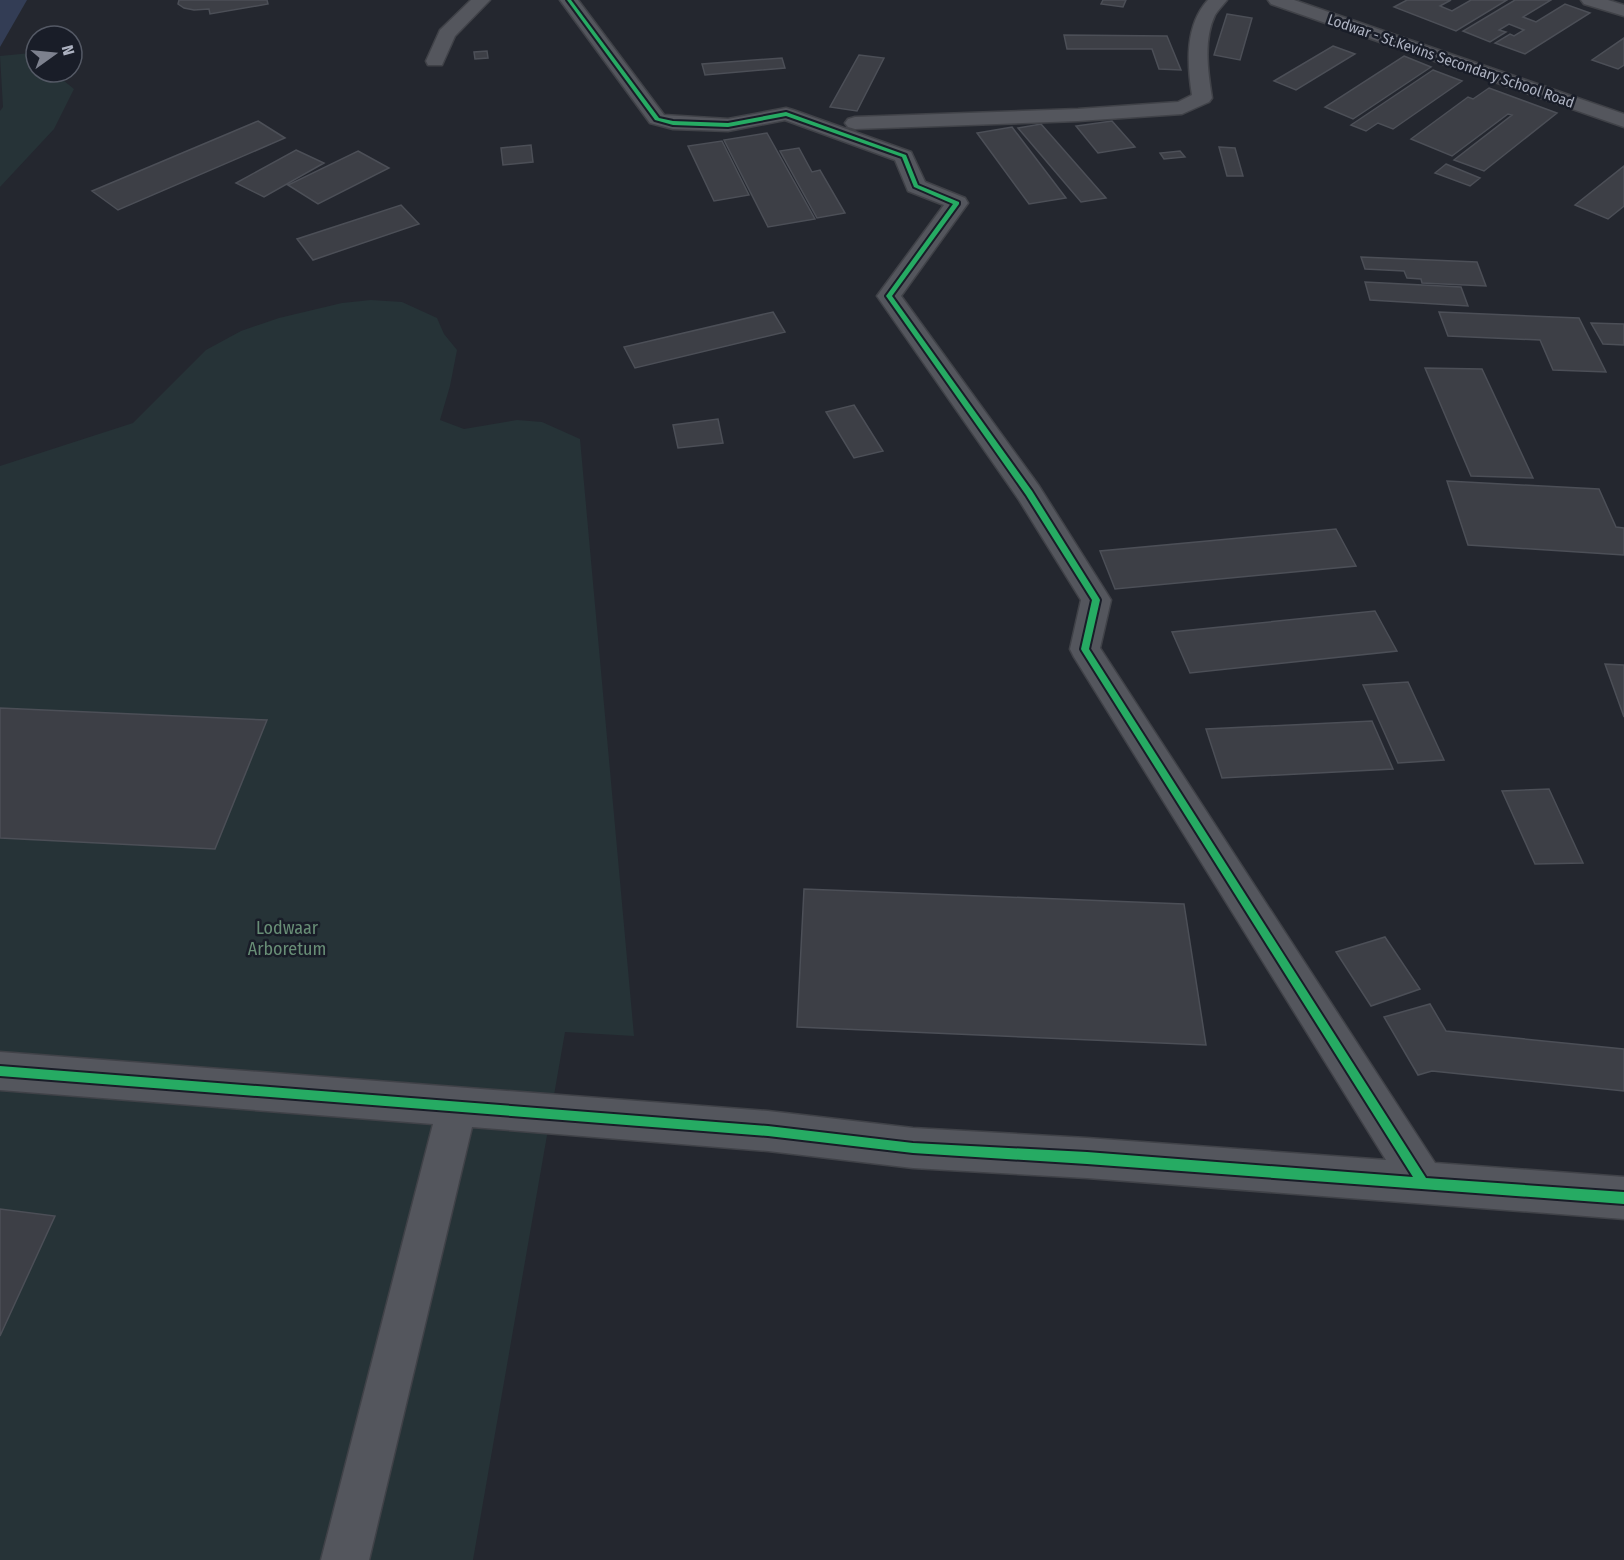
<svg xmlns="http://www.w3.org/2000/svg" width="1624" height="1560" font-family="'Fira Sans Condensed',sans-serif">
  <rect width="100%" height="100%" fill="#24272f"/>
  <!-- green -->
  <path fill="#263337" d="M31,53L36,54V72H53L74,89L54,129L0,187V111L3,107L0,56Z
    M371,300L402,302L437,318L444,334L457,350L450,386L440,420L464,429L517,420L542,422L580,439L634,1036L565,1032L473,1560H0V466L133,423L206,350L241,331L279,318L342,303Z"/>
  <!-- water -->
  <path fill="#333d55" d="M0,0H27L0,47Z"/>
  <!-- building -->
  <path fill="#3d3f46" stroke="#4c4f57" stroke-width="1.5" d="M179,0H267L268,4L210,14L209,9L194,10L184,8L178,4Z
    M1103,0H1126L1123,7L1101,4Z
    M1407,0H1451L1440,6L1452,11L1471,0H1507L1456,31L1394,7Z
    M1515,0H1551L1523,17L1536,22L1565,4L1590,13L1525,54L1495,43L1510,34L1514,36L1524,30L1509,24L1499,30L1506,32L1490,42L1463,31Z
    M1227,14L1252,18L1240,60L1214,55Z
    M1064,35L1167,36L1181,70L1159,69L1152,49H1067Z
    M1624,38V65L1618,69L1592,60Z
    M1333,46L1355,54L1296,90L1274,81Z
    M487,51L488,58L475,59L474,52Z
    M859,55L884,58L857,111L830,107Z
    M1404,56L1431,67L1353,119L1325,107Z
    M782,58L785,68L705,75L702,64Z
    M1433,70L1462,81L1393,129L1378,123L1366,131L1351,125Z
    M1489,88L1557,113L1484,171L1454,160L1512,115L1508,114L1452,156L1411,139L1468,97L1473,99Z
    M258,121L285,138L118,210L92,191Z
    M1112,121L1135,147L1098,153L1076,126Z
    M1041,124L1106,198L1081,202L1018,128Z
    M1012,127L1066,198L1029,204L977,133Z
    M767,133L815,219L768,227L724,140Z
    M722,141L749,195L714,201L688,146Z
    M531,145L533,162L503,165L501,148Z
    M1219,147L1235,148L1243,176H1227Z
    M799,148L812,172L820,170L845,213L817,218L780,151Z
    M296,150L324,163L264,197L236,183Z
    M358,151L389,168L318,204L288,185Z
    M1180,151L1185,157L1164,159L1160,153Z
    M1446,164L1480,178L1470,186L1435,173Z
    M1624,166V206L1608,219L1575,205Z
    M401,205L419,224L313,260L297,239Z
    M1361,257L1477,262L1486,286L1422,283L1421,279L1407,278L1404,271L1365,269Z
    M1365,282L1461,287L1468,306L1370,300Z
    M773,312L785,332L635,368L624,347Z
    M1439,312L1579,318L1606,372L1553,370L1540,340L1448,336Z
    M1591,323L1624,324V345L1603,344Z
    M1425,368L1482,369L1533,478L1471,476Z
    M854,405L883,451L854,458L826,412Z
    M718,419L723,443L678,448L673,425Z
    M1447,481L1599,489L1616,527L1624,528V555L1468,545Z
    M1336,529L1356,566L1115,589L1100,551Z
    M1375,611L1397,651L1190,673L1172,632Z
    M1605,664L1624,665V717Z
    M1408,682L1444,760L1398,763L1363,685Z
    M0,708L267,720L215,849L0,838Z
    M1372,721L1393,769L1222,778L1206,729Z
    M1549,789L1583,863L1535,864L1502,791Z
    M804,889L1184,904L1206,1045L797,1027Z
    M1385,937L1420,989L1371,1006L1336,952Z
    M1430,1004L1446,1031L1624,1049V1091L1432,1071L1418,1075L1384,1017Z
    M0,1209L55,1216L0,1336Z"/>
  <g fill="none" stroke-linecap="round" stroke-linejoin="round">
    <!-- minor casing -->
    <g stroke="#404248" stroke-width="3">
      <path id="minor" d="M471,0H490L455,36L442,65H428L426,61L440,30Z
        M560,0H578L664,115L728,119L786,108L793,110L911,152L925,182L965,198L968,203L901,296L1039,486L1106,592L1111,600L1100,648L1435,1163L1624,1177V1219L1087,1178L913,1168L768,1151L472,1127L369,1560H321L433,1124L0,1090V1052L768,1111L913,1128L1087,1138L1386,1160L1074,657L1070,649L1081,600L1019,500L877,296L944,205L908,191L895,160L785,120L728,131L673,129L650,123Z
        M1208,0H1227C1223,5 1218,10 1215,15C1203,40 1208,73 1212,98L1209,102L1182,114L1078,121L855,129L848,127L845,123L848,119L855,117L1078,109L1178,102L1192,95C1187,63 1185,25 1208,0Z
        M1268,0H1294L1624,114V127L1271,4Z
        M1581,0H1608L1624,5V16L1584,4Z"/>
    </g>
    <!-- minor -->
    <use href="#minor" fill="#54565d" fill-rule="evenodd"/>
    <!-- cycleway casing -->
    <g stroke="#191d28" stroke-width="4">
      <path id="cycleway" d="M567,0H571L659,118L673,121L728,123L786,112L906,155L918,185L959,202V204L892,296L1032,491L1099,598L1100,600L1089,649L1426,1178L1624,1192V1204L1087,1164L913,1153L768,1136L0,1076V1066L768,1126L913,1143L1087,1152L1413,1177L1082,651L1081,649L1092,600L1026,495L886,296L953,204L914,187L902,157L786,116L728,127L673,125L655,120Z"/>
    </g>
    <!-- cycleway -->
    <use href="#cycleway" fill="#26ab63" fill-rule="evenodd"/>
  </g>
  <g text-anchor="middle" dominant-baseline="central" stroke-width="5" stroke-linejoin="round" paint-order="stroke">
    <!-- far-street labels -->
    <g font-size="15" fill="#adb2c1" stroke="#191d28">
      <text transform="translate(1451 61) rotate(19)">Lodwar - St.Kevins Secondary School Road</text>
    </g>
    <!-- park labels -->
    <g font-size="18" fill="#688e76" stroke="#191d28">
      <text x="287" y="928">Lodwaar<tspan x="287" dy="21">Arboretum</tspan></text>
    </g>
  </g>
  <!-- north arrow -->
  <g transform="translate(54 54) rotate(75)"><circle r="28" fill="#191d28" stroke="#545965" stroke-width="1.5"/>
  <path d="M0-4.5L10 22L0 15L-10 22Z" fill="#7d818e"/>
  <text y="-9" font-size="16" font-weight="bold" text-anchor="middle" fill="#adb2c1">N</text>
  </g>
</svg>
